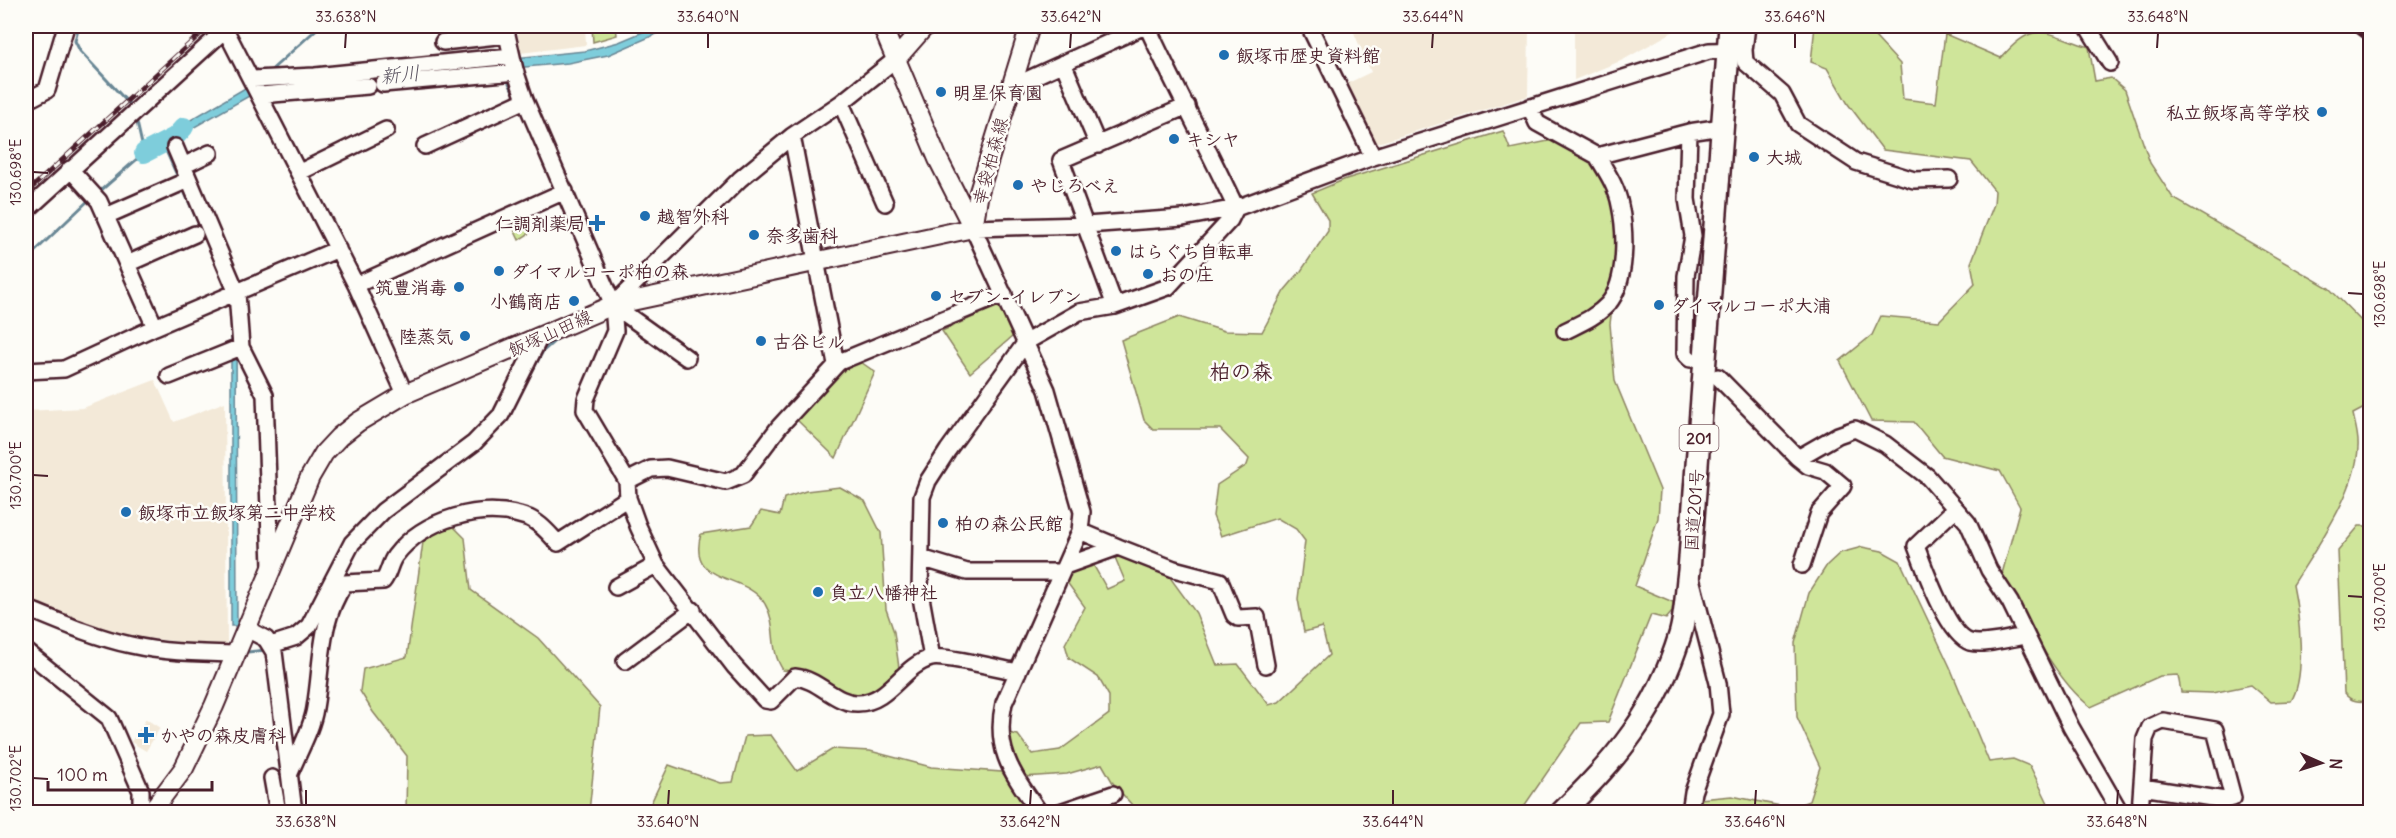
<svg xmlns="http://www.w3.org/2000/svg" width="2396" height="838" font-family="Delius,'Klee One',sans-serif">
  <rect width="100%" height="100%" fill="#fdfcf7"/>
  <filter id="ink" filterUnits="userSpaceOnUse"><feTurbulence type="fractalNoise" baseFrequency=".0167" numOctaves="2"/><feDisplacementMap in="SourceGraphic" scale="12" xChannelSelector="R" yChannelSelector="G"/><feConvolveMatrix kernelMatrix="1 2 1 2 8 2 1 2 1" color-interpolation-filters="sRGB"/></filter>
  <g filter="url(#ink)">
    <!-- built -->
    <path fill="#f3e9d8" d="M517,26H585L586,45L520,53Z
      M1377,26H1529L1528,96L1375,144L1344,85L1371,72L1354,33Z
      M1574,26H1683L1623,60L1574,80Z
      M155,380L174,422L225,402L227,644L205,645L128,636L53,614L26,603V411L83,408Z
      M146,719L160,728L146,751L131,742Z"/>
    <!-- green -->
    <path fill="#cfe59a" stroke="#8c8262" stroke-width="1.5" d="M592,26H616L617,35L593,42Z
      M1815,26H1865L1900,64L1903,99L1936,103L1945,34L2001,58C2035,18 2045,33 2089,47L2095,81L2111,78L2125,90L2150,163L2173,198L2329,288L2370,330V405L2353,414C2355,424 2359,436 2358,447C2357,491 2316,548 2293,585C2299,614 2307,676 2291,701L2271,702L2251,685L2212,693L2181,692L2178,675L2160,676L2091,707C2055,681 2023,614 2002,574L2020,507L2000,471L1942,456L1914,422L1871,421L1840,361L1872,335L1881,316L1939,321L1975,284L1971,263L1994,204L1995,191L1971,161L1883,150L1848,104L1827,68L1811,62Z
      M1503,131L1510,149L1553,140L1593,159L1617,206L1618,260L1610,324L1615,381L1660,490L1658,518L1635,586L1673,602L1672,612L1666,619L1651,615L1608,722L1581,723L1520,812H1138L1113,783L1102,764L1067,774L1023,777L1013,764L1008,733L1018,735L1032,754L1060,750L1109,714V696L1098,677L1069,658L1065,644L1085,607L1066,581L1072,568L1091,561L1107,589L1125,581L1114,555L1119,554L1169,576L1196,613L1217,665L1238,664L1269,705L1279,702L1329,655L1322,627L1304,632L1298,599L1305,541L1296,529L1277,518L1221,536L1213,516L1217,485L1247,465L1249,459L1220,429H1153L1144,420L1121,340L1179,317L1224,331L1262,332L1284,291L1301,271L1328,231V220L1312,193L1346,179Z
      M527,215L533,231L519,240L510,221Z
      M1002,304L1013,336L970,373L942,331Z
      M858,360L875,372L836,458L795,418L839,369Z
      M840,487L865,501L881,533L886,609L894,632L899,668L895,677L879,692L862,698L849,697L807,673L783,670C768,648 778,625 765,604C747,572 686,586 701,534L751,526L761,511L780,515L784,498L806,491Z
      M2359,526H2370V701C2359,702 2351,702 2344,693L2338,551Z
      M454,527L465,538L471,590L538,638L600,707L589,812H406L407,756L373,712L360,691L363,669L407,657L423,542L437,531Z
      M1862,547L1882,551L1900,561L1950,667L1989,762L2013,759L2030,766L2048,803L2045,812H1698L1700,799L1732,796L1790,808L1809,801L1820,767L1797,717L1795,643L1809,593L1827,565L1840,553Z
      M771,735L797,771L833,749L870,751L931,767L1002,772L1029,812H641L650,805L669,765L720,783L733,782L745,736Z"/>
    <!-- water -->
    <path fill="#7ecddb" stroke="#698795" stroke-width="1.5" d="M657,26H675L608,55L568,63L256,92L182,134L169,145L231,288L236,315L237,626H231V305L226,287L164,148V141L179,131L182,125L252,84L585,51L619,42Z"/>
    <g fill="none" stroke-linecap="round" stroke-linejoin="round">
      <!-- stream -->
      <path stroke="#698795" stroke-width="3" d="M79,26L75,41L80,51L132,107
        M268,73L320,26
        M507,79L517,99
        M99,192L144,153L136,118
        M26,260L91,198
        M521,392L543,351L559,337
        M248,652L266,650"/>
      <!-- river -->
      <path stroke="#7ecddb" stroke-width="20" d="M144,153L175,137L184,127"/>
      <!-- minor casing -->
      <g stroke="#4a1f2b" stroke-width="20">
        <path id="minor" d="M505,26L515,70L525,100L613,305L615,331L586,399L585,410L627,481L628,498L638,526L656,565L734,666L765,700L771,701L795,677C819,679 835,704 858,703C889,703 902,666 931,658C945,655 1002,669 1018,672
          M1147,26C1175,87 1207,146 1236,208
          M1309,26L1373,157
          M2087,26L2110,63
          M225,29L356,285L405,394
          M443,42L506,35
          M1744,50L1745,62L1782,94L1798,124L1856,162L1914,180L1949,179
          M1063,63L1098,145
          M253,79L315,76L511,56
          M383,84L516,72
          M1011,87L1145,26
          M261,95L368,86
          M26,101L47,90L66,26
          M841,103L885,203
          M1530,107L1537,123L1597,156L1689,132L1722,127
          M1689,132L1687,199L1693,236L1686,276L1685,354L1690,359
          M792,136L836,364
          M425,146L525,100
          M175,147L237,293L241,347L265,395L271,567
          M183,166L210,153
          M70,169L99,201L155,327L338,249
          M300,172L386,130
          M26,211L229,26
          M106,216L188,180
          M127,264L195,234
          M356,285L565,191
          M613,305L740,179L792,136L841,103L896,59
          M613,305L687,358
          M1115,306L1061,160L1187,106
          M1565,331C1581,323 1596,317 1608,304C1627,282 1626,233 1620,205C1617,187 1606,171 1597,156
          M26,371L64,369L155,327
          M169,376L241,347
          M1718,377L1798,458L1838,435L1855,429L1885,444L1928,477L1968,523L1989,570L2010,602L2071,727L2120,812
          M1798,458L1808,466L1825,471L1843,486L1819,513L1802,565
          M627,481L651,469L667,468L726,482L743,475L779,427L839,362L1004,294
          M1955,509L1916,546C1924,567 1948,636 1970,642C1985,646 2009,638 2026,636
          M1080,531L1118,547
          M921,558L967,572H1062
          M1065,566L1118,547L1174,569L1220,581L1234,615L1238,618L1257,617L1266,665
          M616,587L656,565
          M26,608C60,622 94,637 131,645C166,653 201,653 237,654
          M247,629L266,639L274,652L294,812
          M271,645L296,637L309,626L352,543L383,511L474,443L501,415L539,339
          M26,651L109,718L141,791V804L137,812
          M932,658L920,592L922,497L928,481L948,450L1026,342L1079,312L1115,306L1168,287L1230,220L1236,208
          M625,661L693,610
          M290,773C298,753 312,729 315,708C323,662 318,624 345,583L383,581C389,574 389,564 395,556C423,519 482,502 526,517C539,521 549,534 558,543L628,498
          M272,778L278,812
          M1039,812C1014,775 993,751 1004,703L1080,531L1082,512L1047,390L973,228L1086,225L1183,218L1236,208L1373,157L1709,51L1744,50L1747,26
          M1060,812L1113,794
          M1690,812L1693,792L1721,714L1718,683L1691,578
          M2140,812L2145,739L2150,727L2163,721L2215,730L2233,798L2225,800L2142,787"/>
      </g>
      <!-- major casing -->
      <g stroke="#4a1f2b" stroke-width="22">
        <path id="major" d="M882,26L938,159L973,228
          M896,59L925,26
          M973,228L979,192L1030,26
          M151,812L184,768L214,706L310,477L324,453L339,437L358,422L405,394L613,305L973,228"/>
      </g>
      <!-- highway casing -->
      <g stroke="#4a1f2b" stroke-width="26">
        <path id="highway" d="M1562,812C1617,759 1657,711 1680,635C1686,615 1686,592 1689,571L1730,26"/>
      </g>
      <!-- minor -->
      <use href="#minor" stroke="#fdfcf7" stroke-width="15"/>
      <!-- major -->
      <use href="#major" stroke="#fdfcf7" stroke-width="18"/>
      <!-- highway -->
      <use href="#highway" stroke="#fdfcf7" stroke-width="21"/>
      <!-- rail casing -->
      <g stroke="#4a1f2b" stroke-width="5">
        <path id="rail" d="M2350,26L2370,41
          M26,193L209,26"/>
      </g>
      <!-- rail -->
      <use href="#rail" stroke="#fdfcf7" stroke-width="3" stroke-dasharray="9" stroke-linecap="butt"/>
    </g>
  </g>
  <!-- ticks -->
  <path fill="none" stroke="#4a1f2b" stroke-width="2" d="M345,48L346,33M708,48V33M1070,48L1071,33M1432,48L1433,33M1795,48V33M2157,48L2158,33M33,172L48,173M2348,293L2363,294M33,475L48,476M2348,596L2363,597M33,778L48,779M306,805V790M668,805L669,790M1030,805L1031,790M1393,805V790M1755,805L1756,790M2117,805L2118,790"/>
  <!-- markers -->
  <g fill="#1f6fb2" stroke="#fdfcf7" stroke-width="2">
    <circle cx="1224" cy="55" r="6"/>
    <circle cx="941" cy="92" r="6"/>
    <circle cx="2322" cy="112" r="6"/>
    <circle cx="1174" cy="139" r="6"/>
    <circle cx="1754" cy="157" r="6"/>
    <circle cx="1018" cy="185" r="6"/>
    <circle cx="645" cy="216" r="6"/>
    <path d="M594 214h6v6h6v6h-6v6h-6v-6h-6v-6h6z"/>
    <circle cx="754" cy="235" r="6"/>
    <circle cx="1116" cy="251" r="6"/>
    <circle cx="499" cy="271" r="6"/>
    <circle cx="1148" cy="274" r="6"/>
    <circle cx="459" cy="287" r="6"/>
    <circle cx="936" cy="296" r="6"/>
    <circle cx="574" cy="301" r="6"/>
    <circle cx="1659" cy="305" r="6"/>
    <circle cx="465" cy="336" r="6"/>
    <circle cx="761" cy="341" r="6"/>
    <circle cx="126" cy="512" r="6"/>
    <circle cx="943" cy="523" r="6"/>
    <circle cx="818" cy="592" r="6"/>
    <path d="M143 726h6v6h6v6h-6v6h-6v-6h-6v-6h6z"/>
  </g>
  <g text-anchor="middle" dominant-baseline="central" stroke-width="5" stroke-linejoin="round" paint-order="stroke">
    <!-- shield labels -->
    <rect fill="#fdfcf7" stroke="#806168" stroke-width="1.5" x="1679.5" y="425" width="39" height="26" rx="4.5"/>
    <g font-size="16" font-weight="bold" fill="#4a1f2b">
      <text x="1699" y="438">201</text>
    </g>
    <!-- poi labels -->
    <g font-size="18" font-weight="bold" fill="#4a1f2b" stroke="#fdfcf7" text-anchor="start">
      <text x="1236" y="55">飯塚市歴史資料館</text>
      <text x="953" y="92">明星保育園</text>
      <text x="2310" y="112" text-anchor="end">私立飯塚高等学校</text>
      <text x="1186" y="139">キシヤ</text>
      <text x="1766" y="157">大城</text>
      <text x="1030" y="185">やじろべえ</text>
      <text x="657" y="216">越智外科</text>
      <text x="585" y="223" text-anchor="end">仁調剤薬局</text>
      <text x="766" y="235">奈多歯科</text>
      <text x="1128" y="251">はらぐち自転車</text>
      <text x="511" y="271">ダイマルコーポ柏の森</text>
      <text x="1160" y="274">おの庄</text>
      <text x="447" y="287" text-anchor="end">筑豊消毒</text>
      <text x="948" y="296">セブン-イレブン</text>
      <text x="562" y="301" text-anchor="end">小鶴商店</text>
      <text x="1671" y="305">ダイマルコーポ大浦</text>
      <text x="453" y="336" text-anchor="end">陸蒸気</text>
      <text x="773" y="341">古谷ビル</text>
      <text x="138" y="512">飯塚市立飯塚第二中学校</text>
      <text x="955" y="523">柏の森公民館</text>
      <text x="830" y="592">負立八幡神社</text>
      <text x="160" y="735">かやの森皮膚科</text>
    </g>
    <!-- street labels -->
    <g font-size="18" fill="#4a1f2b" stroke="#fdfcf7">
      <text transform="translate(990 161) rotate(-75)">幸袋柏森線</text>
      <text transform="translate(550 333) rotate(-24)">飯塚山田線</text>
      <text transform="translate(1694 510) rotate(-86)">国道201号</text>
    </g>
    <!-- water labels -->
    <g font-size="20" font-style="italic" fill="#5a5360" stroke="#fdfcf7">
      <text transform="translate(400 74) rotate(-6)">新川</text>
    </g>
    <!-- quarter labels -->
    <g font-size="21" font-weight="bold" fill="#4a1f2b" stroke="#fdfcf7">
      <text x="1241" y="371">柏の森</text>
    </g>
  </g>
  <!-- margin -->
  <rect width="2396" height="838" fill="none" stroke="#fdfcf7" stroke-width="66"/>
  <!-- north arrow -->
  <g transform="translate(2321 763) rotate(93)" stroke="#fdfcf7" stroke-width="4.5" paint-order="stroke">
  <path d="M0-4.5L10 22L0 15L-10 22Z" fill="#4a1f2b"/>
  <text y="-9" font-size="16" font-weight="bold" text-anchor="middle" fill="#4a1f2b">N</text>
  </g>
  <!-- scale -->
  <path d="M48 781v9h164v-9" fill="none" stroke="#4a1f2b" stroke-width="3"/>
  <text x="57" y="781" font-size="18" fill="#4a1f2b" stroke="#fdfcf7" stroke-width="4.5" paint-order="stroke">100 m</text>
  <rect x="33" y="33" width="2330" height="772" fill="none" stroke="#4a1f2b" stroke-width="2"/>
  <g font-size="15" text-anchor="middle" fill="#4a1f2b">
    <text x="346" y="22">33.638°N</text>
    <text x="708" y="22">33.640°N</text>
    <text x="1071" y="22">33.642°N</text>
    <text x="1433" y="22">33.644°N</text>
    <text x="1795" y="22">33.646°N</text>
    <text x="2158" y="22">33.648°N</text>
    <text transform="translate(16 172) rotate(-90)" y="5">130.698°E</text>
    <text transform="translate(2380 294) rotate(-90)" y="5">130.698°E</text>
    <text transform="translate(16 475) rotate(-90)" y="5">130.700°E</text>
    <text transform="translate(2380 597) rotate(-90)" y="5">130.700°E</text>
    <text transform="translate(16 778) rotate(-90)" y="5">130.702°E</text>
    <text x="306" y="827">33.638°N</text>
    <text x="668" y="827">33.640°N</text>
    <text x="1030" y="827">33.642°N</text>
    <text x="1393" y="827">33.644°N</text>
    <text x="1755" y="827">33.646°N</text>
    <text x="2117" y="827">33.648°N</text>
  </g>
</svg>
